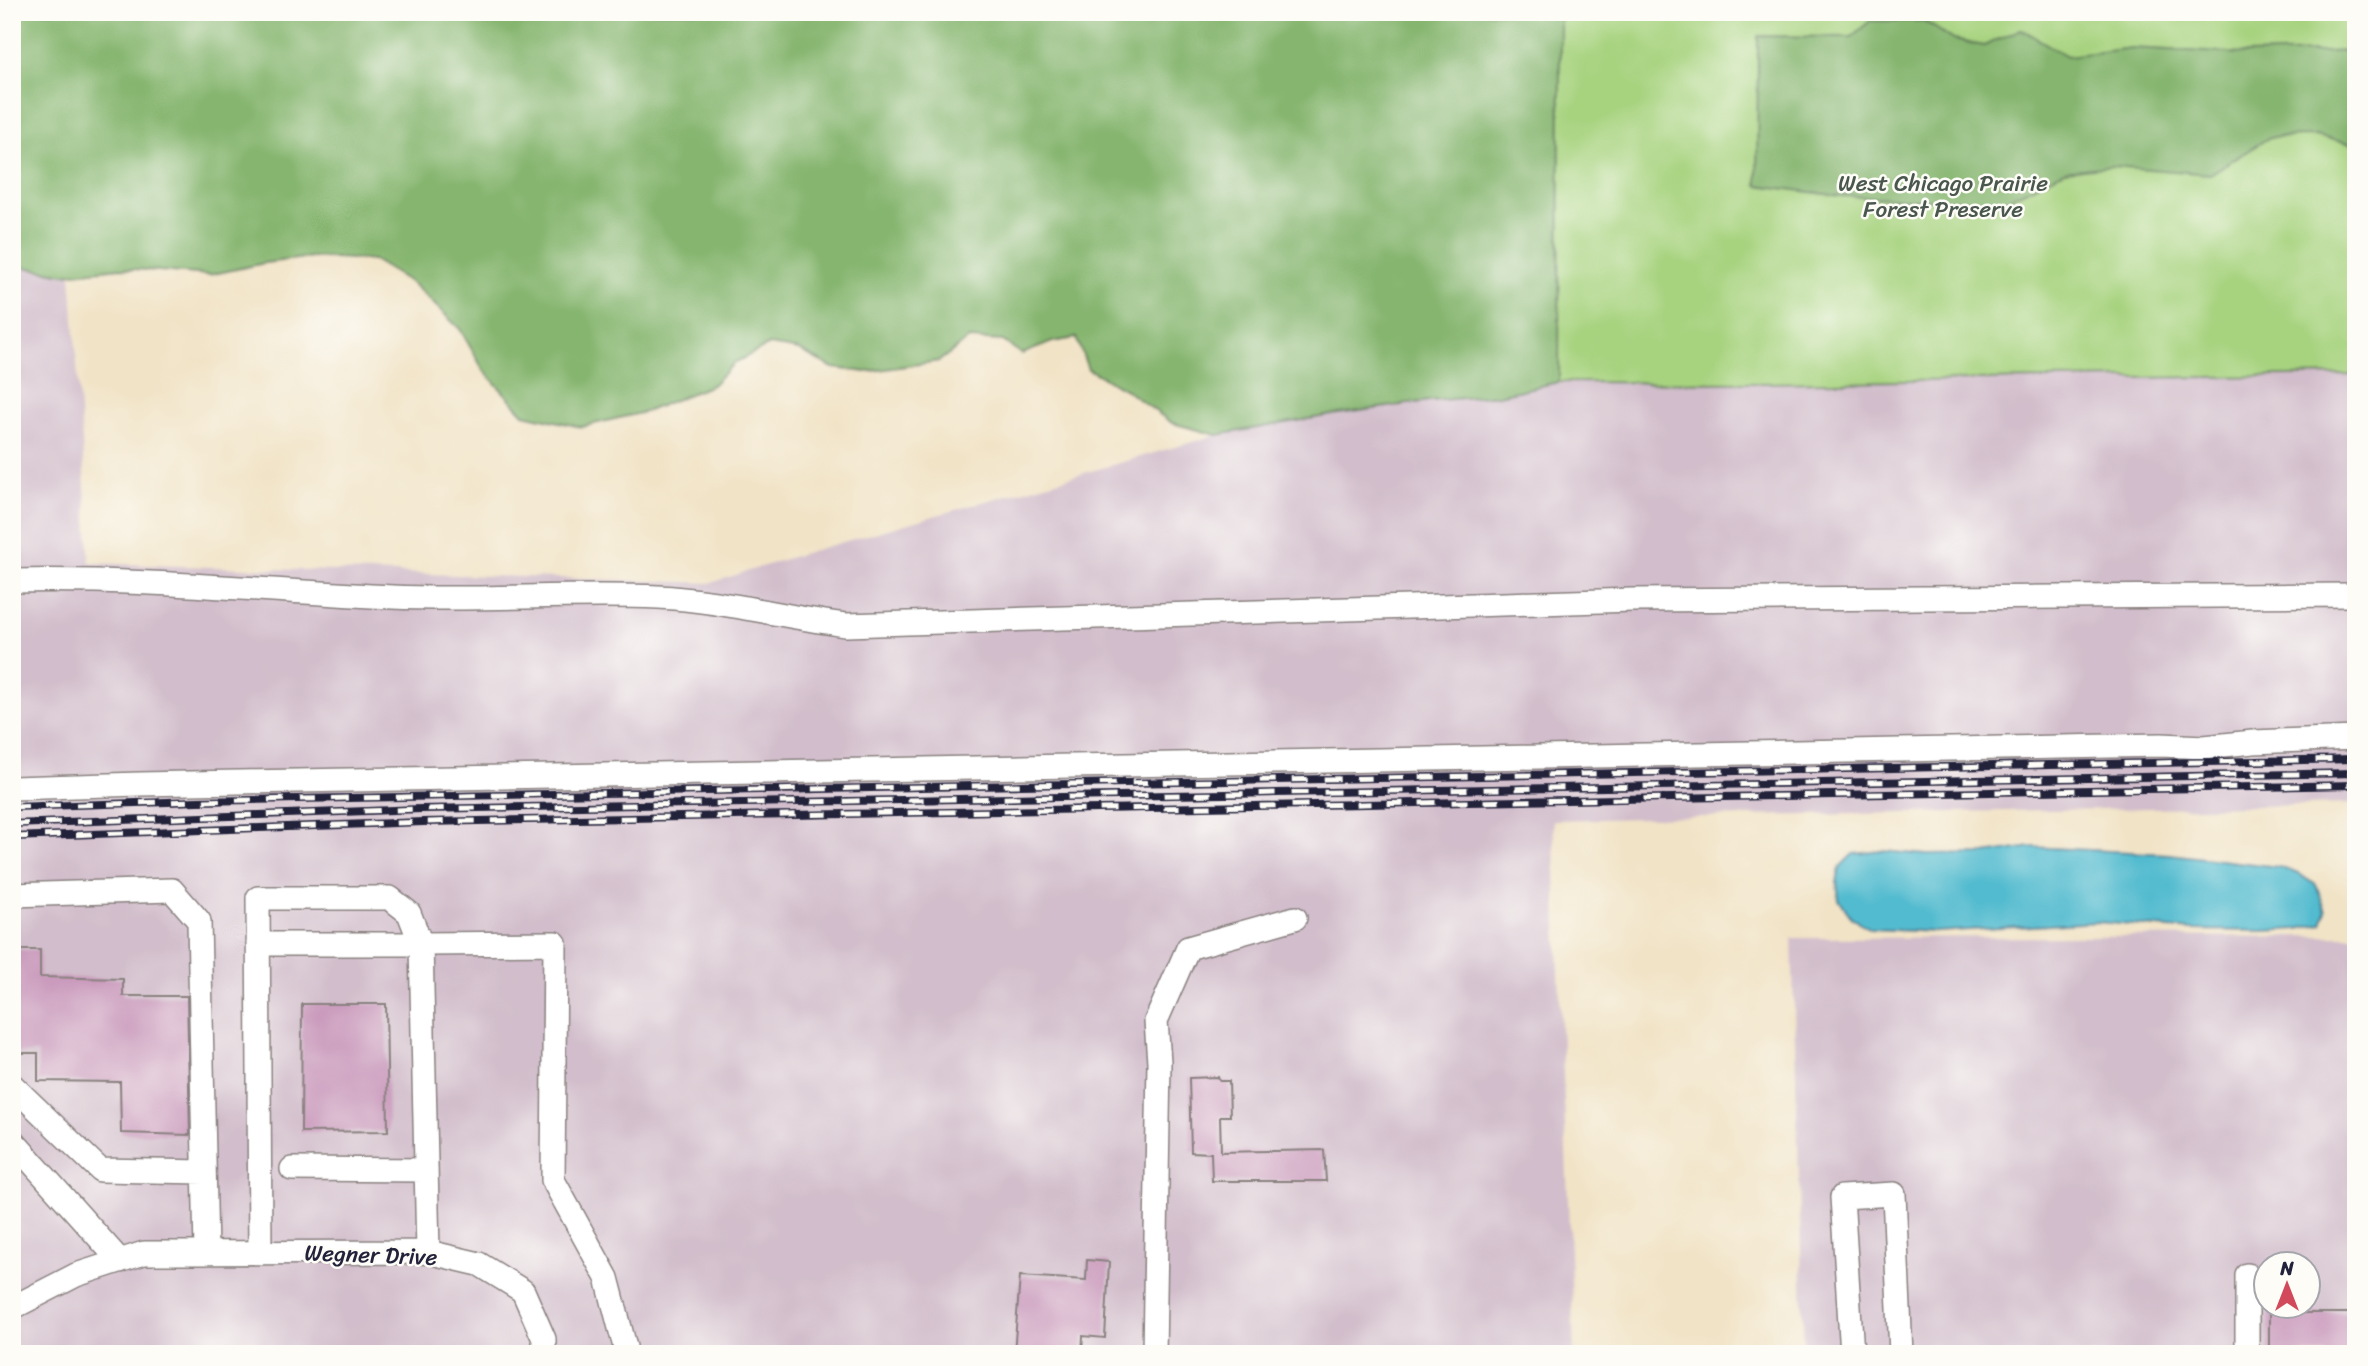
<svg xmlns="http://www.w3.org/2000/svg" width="2368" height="1366" font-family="Sriracha,sans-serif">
  <rect width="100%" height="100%" fill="#fdfcf7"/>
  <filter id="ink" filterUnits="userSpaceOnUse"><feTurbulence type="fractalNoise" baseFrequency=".0143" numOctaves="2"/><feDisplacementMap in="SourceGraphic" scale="14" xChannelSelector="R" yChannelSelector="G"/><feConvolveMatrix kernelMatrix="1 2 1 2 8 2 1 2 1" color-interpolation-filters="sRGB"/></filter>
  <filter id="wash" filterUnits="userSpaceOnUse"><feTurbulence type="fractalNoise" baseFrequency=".00686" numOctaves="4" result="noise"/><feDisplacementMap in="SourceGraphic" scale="28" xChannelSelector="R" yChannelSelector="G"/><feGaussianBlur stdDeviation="1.57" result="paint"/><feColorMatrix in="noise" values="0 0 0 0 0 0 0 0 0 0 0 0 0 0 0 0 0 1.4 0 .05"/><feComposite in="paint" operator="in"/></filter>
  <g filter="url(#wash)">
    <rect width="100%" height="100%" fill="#f1e3c6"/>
    <!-- industrial -->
    <path fill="#d1bdcb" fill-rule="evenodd" d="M12,265L71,273L90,563L711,583L801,554L1217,435L1332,415L1429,401L1498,395L1559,382L1757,383L2356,375V804L1553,820L1574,1354H12Z
      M2356,936V1354H1804L1792,938ZM2266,1264H2308V1306H2266Z"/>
    <!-- green -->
    <path fill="#a7d37f" stroke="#647a5d" stroke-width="2" d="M1560,12H2356V375L1757,383L1559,382Z"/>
    <!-- forest -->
    <path fill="#85b56e" stroke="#546c54" stroke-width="2" d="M12,12H1560L1559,382L1498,395L1429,401L1332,415L1217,435L1172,423L1126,390L1088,369L1076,338L1053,342L1022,354L1003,341L969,339L939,361L866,372L833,368L799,350L769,345L734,363L712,385L645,412L581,427L524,414L484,371L460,329L413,284L373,260L313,257L265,263L209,275L121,268L64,274L12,265Z
      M1870,21H1924L1954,40L1984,46L2021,29L2067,56L2132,48L2246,54L2356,51V145L2315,136L2270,137L2210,174L2112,166L2064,171L2003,202L1840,196L1757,185L1758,36L1851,37Z"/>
    <!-- water -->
    <path fill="#52bbcf" stroke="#3a6e85" stroke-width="2" d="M2031,847L2170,854L2279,867L2298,874L2316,885L2326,911L2322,924L2298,929L2263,931L2192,930L2097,922L1937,932L1871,929L1852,918L1839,900L1837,883L1840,867L1853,854L1883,851L1927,855L1985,854Z"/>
    <g id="blocks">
      <!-- building -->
      <path fill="#ca9bbd" d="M12,950H40V977L123,979V996H187L190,1135L121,1133L120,1082L38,1081V1053H12Z
        M302,1004H386L388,1131L301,1132Z
        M1218,1077L1220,1081H1229L1230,1116H1220L1221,1152L1324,1150L1326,1181H1212L1211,1153L1191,1152L1189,1078Z
        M1087,1260L1109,1262L1105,1338L1083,1336L1082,1354H1014L1020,1276L1086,1280Z
        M2269,1313H2356V1354H2269Z"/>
    </g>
  </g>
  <g filter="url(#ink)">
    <use href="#blocks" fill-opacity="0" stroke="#8a8280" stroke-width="2"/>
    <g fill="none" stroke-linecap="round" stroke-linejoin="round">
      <!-- minor casing -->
      <g stroke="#8a8280" stroke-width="26">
        <path id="minor" d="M12,581C139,578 266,591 393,597C481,601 570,593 658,597C721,600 783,617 846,625L1632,600L2356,595
          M12,788L140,784L2161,745L2204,747L2253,742L2356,738
          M12,895L172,890L199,921L206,1253
          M258,944H421L409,913L390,898H258L260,1253
          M12,1085L100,1170L204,1172
          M12,1140L120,1261
          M292,1169L426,1170
          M428,1252L421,944L555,943L553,1180L607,1278L625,1347L624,1354
          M12,1308L76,1275L144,1253L428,1252L479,1264L523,1291L544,1339V1354
          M1154,1354L1159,1062L1156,1021L1188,948L1295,918
          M1852,1354L1842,1197L1894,1194L1901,1354
          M2247,1354V1275"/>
      </g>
      <!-- minor -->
      <use href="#minor" stroke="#fff" stroke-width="23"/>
      <!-- rail casing -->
      <g stroke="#22223b" stroke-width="8">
        <path id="rail" d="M12,807L198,801L2356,759
          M12,824L421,809L2356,773
          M12,837L423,822L2356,785"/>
      </g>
      <!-- rail -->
      <use href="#rail" stroke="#fdfcf7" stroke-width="5" stroke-dasharray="16" stroke-linecap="butt"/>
    </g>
  </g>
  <g text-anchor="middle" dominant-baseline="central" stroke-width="5" stroke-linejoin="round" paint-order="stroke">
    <!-- park labels -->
    <g font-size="23" fill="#4a574f" stroke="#fdfcf7">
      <text x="1943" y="183">West Chicago Prairie<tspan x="1943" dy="26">Forest Preserve</tspan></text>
    </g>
    <!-- street labels -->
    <g font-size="23" fill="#22223b" stroke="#fdfcf7">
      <text transform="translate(371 1255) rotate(2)">Wegner Drive</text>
    </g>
  </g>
  <!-- margin -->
  <rect width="2368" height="1366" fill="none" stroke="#fdfcf7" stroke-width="42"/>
  <!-- north arrow -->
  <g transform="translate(2287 1285)"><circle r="33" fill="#fdfcf7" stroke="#a5a5ac" stroke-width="2"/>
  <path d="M0-5L12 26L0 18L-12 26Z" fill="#d1495b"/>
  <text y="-10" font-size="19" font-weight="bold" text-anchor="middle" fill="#22223b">N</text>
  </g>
</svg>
